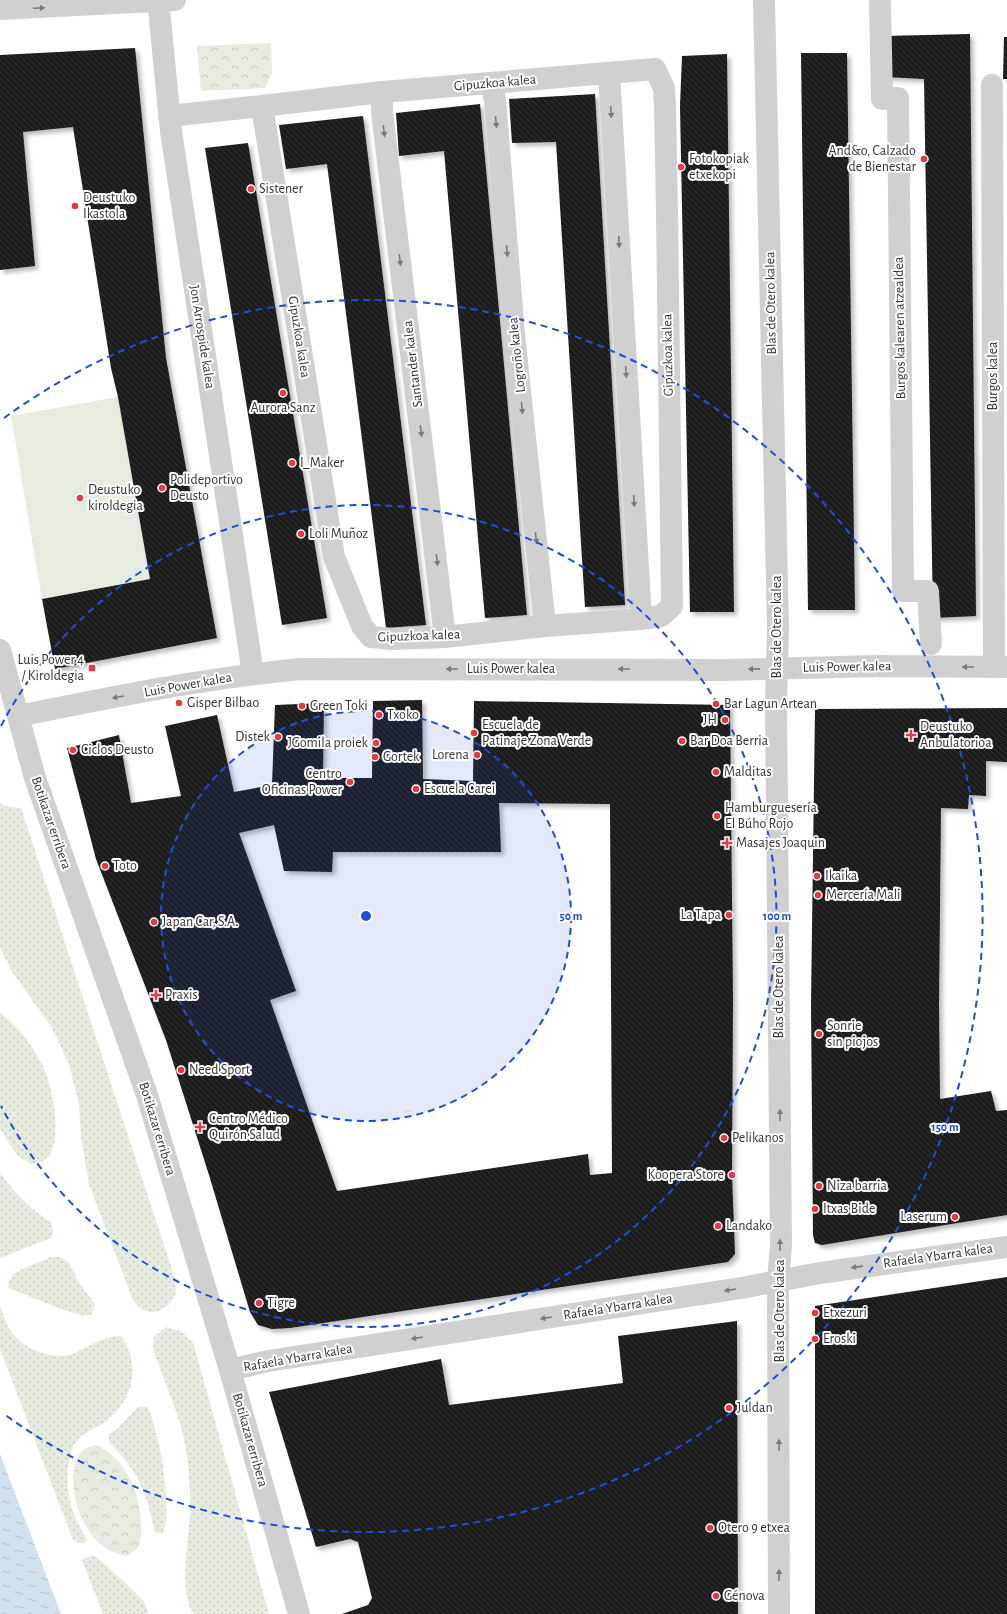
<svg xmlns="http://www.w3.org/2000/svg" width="1007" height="1614" font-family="'Alegreya Sans',sans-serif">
  <defs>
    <pattern id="park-crowns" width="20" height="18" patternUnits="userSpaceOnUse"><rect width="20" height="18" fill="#e6ecdf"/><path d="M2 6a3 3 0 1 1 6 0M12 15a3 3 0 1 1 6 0" fill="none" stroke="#c6cbc0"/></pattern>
    <pattern id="garden-dots" width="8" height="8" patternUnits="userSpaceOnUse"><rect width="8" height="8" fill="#e6ecdf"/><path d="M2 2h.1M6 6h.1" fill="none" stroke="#c6cbc0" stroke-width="1.8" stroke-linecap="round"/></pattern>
    <pattern id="water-ripples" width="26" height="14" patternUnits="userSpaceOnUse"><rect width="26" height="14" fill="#cfe2ee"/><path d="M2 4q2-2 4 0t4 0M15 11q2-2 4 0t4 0" fill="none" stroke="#b2c2cd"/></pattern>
    <pattern id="building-back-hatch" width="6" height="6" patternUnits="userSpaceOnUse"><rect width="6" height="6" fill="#1a1a1a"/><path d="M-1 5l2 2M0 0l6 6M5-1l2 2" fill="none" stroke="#333"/></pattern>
    <filter id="shadow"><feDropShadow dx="3.5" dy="3.5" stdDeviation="2" flood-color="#0004"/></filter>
  </defs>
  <rect width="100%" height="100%" fill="#fff"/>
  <!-- park -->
  <path fill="url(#park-crowns)" d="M271,43L272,73L265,88L201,91L197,46Z
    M96,1445C127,1458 143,1499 141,1531C141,1535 141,1542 139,1546C137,1550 131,1553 127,1556C120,1554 110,1552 104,1547C81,1529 68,1492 75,1464C78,1453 84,1447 96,1445Z"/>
  <!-- garden -->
  <path fill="url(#garden-dots)" d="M0,802L4,806L21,808L175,1279C175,1283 176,1288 176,1292C173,1306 155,1318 142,1309C138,1307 136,1303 133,1300L89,1185L81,1136L79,1104L69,1064L51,1026L12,972L0,948Z
    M0,1013C20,1027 35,1049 45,1071C53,1090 65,1149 43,1161C40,1163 34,1163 31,1164L17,1155L0,1129Z
    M0,1173C14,1192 31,1210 51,1222L53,1232L51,1238L0,1258Z
    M51,1257H61L69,1263L78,1281L95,1304L92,1314L85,1316L69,1312L8,1288L9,1280L16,1272Z
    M0,1306C3,1315 7,1326 13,1334C25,1349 50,1359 69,1355C73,1355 77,1352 80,1350C94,1344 106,1336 121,1336C142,1365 133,1401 105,1422C94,1429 83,1432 75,1443C72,1447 72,1453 70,1458C63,1487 71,1515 87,1539L83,1544L73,1540L0,1349Z
    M166,1327L180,1331L193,1342L269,1614H194C178,1595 189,1537 190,1512C191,1486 188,1452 181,1427C173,1401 162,1375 153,1349L154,1337Z
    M138,1407H148C159,1438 165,1468 166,1501C166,1513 167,1523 163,1534L155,1532C152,1524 152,1516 149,1508C143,1483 128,1459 109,1443V1434L118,1428Z
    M93,1555L107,1566L135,1592L144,1602L148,1614H103L82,1560Z"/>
  <!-- pitch -->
  <path fill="#e6ecdf" d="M118,397L150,579L42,599L11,416Z"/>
  <!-- water -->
  <path fill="url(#water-ripples)" d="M0,1454L61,1614H0Z"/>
  <!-- building -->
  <path fill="url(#building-back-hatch)" fill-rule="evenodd" filter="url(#shadow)" d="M970,34L976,616L933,618L924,79L885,77L884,36Z
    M1004,37H1007V79H1003Z
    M135,48L166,358L217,638L55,669L42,599L150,579L118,397L111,368L73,127L23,132L35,266L0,270V55Z
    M801,53H847L855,610H808Z
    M727,54L734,612H690L680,106L682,56Z
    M595,94L625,605L585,607L556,142L512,143L509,99Z
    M480,104L527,615L485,618L444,151L399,156L396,113Z
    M363,116L426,625L386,628L327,164L286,169L279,125Z
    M248,143L327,618L282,625L205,148Z
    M422,700L423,779L473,781L474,701L730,705L733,1000L732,1175L735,1254L728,1262L290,1328L272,1329L258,1325L250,1312L209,1175L166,1040L96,859L67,748L119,735L131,803L181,796L165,726L217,715L234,792L272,785L275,705L324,703L323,778H372L373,701ZM499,803L610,804L612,1173L590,1175L588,1154L337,1191L270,1000L296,991L239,833L274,825L284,871L332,872L333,852H501Z
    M1007,708V762L986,761V796L969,795L968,809L941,808L939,1004L940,1099L991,1091L996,1111L1007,1110V1215L822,1245L815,1243L813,1235L811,1004L815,709Z
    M1007,1277V1614H815V1306Z
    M737,1321L738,1614H342L368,1605L372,1598L358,1542L350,1539L316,1547L269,1392L441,1359L449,1405L623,1383L618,1336Z"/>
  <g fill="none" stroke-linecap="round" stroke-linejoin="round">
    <!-- street -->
    <path stroke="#d0d0d0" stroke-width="22" d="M158,0L171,131L253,674
      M764,0L778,628L776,705L781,1246L778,1281L779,1614
      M880,3L882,99L898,98L903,591H928L931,644
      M0,9L175,0
      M655,69L664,88L665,107L667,213L672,606L661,616L641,619L545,626L445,637L392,639L371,637L362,626L334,557L262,106L382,92Z
      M609,73L641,619
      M491,83L495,100L514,334L545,626
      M992,85L994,667
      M382,92V112L445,637
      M169,116L262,106
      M0,650L35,778L147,1095L230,1370L299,1614
      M18,716C112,697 206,678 301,669L726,670L876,666L1007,667
      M230,1370L268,1361L741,1288L820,1273L1007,1247"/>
  </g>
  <!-- one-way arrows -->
  <defs><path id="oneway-solid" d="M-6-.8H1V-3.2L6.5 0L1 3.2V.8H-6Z"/></defs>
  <g fill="#7a7a7a">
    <use href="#oneway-solid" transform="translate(39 8) rotate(-2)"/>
    <use href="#oneway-solid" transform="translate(611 112) rotate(87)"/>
    <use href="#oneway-solid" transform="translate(496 122) rotate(85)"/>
    <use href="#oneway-solid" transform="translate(384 131) rotate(83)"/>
    <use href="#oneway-solid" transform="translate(619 242) rotate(87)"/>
    <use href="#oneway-solid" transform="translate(507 251) rotate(85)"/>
    <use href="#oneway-solid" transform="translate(400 260) rotate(83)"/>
    <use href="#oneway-solid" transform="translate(626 372) rotate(87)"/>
    <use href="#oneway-solid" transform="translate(522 408) rotate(84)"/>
    <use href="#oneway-solid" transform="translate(421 431) rotate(83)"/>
    <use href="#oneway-solid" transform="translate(634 501) rotate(87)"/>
    <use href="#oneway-solid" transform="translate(536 538) rotate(84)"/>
    <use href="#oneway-solid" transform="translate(437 560) rotate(83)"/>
    <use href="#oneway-solid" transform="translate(968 667) rotate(-180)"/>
    <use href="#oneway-solid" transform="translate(452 669) rotate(180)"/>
    <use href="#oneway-solid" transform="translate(624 669) rotate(-180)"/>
    <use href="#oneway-solid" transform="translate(754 669) rotate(179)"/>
    <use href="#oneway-solid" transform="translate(118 697) rotate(170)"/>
    <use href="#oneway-solid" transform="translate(780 1115) rotate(-90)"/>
    <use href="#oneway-solid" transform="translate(780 1245) rotate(-89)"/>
    <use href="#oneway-solid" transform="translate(857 1267) rotate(172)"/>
    <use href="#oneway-solid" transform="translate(730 1290) rotate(171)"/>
    <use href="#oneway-solid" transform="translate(546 1318) rotate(171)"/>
    <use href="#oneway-solid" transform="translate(417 1338) rotate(171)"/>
    <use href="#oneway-solid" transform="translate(779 1445) rotate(-90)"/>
    <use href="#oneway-solid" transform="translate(779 1575) rotate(-90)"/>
  </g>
  <!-- distance rings -->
  <circle cx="366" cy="916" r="205" fill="#1d4ed8" fill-opacity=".12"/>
  <g fill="none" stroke="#1d4ed8" stroke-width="2" stroke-dasharray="7 5">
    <circle cx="366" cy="916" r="205"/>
    <path d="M1 726A411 411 0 1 1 1 1106"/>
    <path d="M4 418A616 616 0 1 1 4 1414"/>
  </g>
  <!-- markers -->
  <g fill="#e63946" stroke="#fff" stroke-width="1.5">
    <circle cx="924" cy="159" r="4"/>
    <circle cx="681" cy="167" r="4"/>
    <circle cx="251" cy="189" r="4"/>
    <circle cx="75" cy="206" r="4"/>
    <circle cx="283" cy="393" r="4"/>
    <circle cx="292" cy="463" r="4"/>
    <circle cx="162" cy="488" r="4"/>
    <circle cx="80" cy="498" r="4"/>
    <circle cx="301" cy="534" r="4"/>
    <rect x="88" y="664" width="8" height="8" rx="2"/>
    <circle cx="179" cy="703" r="4"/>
    <circle cx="716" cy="704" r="4"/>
    <circle cx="302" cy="706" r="4"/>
    <circle cx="379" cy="715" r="4"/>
    <circle cx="725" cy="720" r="4"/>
    <circle cx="474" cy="733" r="4"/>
    <path d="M909 729h4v4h4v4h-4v4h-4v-4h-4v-4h4z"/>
    <circle cx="278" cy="737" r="4"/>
    <circle cx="682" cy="741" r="4"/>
    <circle cx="376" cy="743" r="4"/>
    <circle cx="73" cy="750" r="4"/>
    <circle cx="477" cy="755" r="4"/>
    <circle cx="375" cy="757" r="4"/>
    <circle cx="716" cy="772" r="4"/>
    <circle cx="350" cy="782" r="4"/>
    <circle cx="416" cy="789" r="4"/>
    <circle cx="717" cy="816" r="4"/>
    <path d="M725 837h4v4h4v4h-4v4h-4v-4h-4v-4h4z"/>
    <circle cx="105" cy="866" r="4"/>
    <circle cx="817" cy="876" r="4"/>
    <circle cx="818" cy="895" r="4"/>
    <circle cx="729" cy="915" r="4"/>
    <circle cx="154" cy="922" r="4"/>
    <path d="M154 989h4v4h4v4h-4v4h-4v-4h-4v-4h4z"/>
    <circle cx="819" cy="1034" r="4"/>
    <circle cx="181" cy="1070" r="4"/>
    <path d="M198 1121h4v4h4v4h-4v4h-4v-4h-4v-4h4z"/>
    <circle cx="724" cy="1138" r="4"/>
    <circle cx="732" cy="1175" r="4"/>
    <circle cx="819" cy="1186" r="4"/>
    <circle cx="815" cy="1209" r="4"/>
    <circle cx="955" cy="1217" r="4"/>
    <circle cx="718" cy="1226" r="4"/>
    <circle cx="259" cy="1303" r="4"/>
    <circle cx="815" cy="1313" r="4"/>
    <circle cx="815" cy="1339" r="4"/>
    <circle cx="729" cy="1408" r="4"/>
    <circle cx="710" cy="1528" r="4"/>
    <circle cx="716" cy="1596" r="4"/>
  </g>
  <g text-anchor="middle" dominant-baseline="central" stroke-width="4" stroke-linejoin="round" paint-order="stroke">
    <!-- street labels -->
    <g font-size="14" fill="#333" stroke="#fff">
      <text transform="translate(495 83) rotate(-5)">Gipuzkoa kalea</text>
      <text transform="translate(771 303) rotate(-91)">Blas de Otero kalea</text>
      <text transform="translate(900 328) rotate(-91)">Burgos kalearen atzealdea</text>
      <text transform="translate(202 337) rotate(81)">Jon Arrospide kalea</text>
      <text transform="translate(299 337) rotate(81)">Gipuzkoa kalea</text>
      <text transform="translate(517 355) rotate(-96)">Logroño kalea</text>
      <text transform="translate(668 355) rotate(-91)">Gipuzkoa kalea</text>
      <text transform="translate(413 364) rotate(-97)">Santander kalea</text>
      <text transform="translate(993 376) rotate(-90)">Burgos kalea</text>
      <text transform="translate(777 627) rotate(-90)">Blas de Otero kalea</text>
      <text transform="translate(419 636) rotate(-2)">Gipuzkoa kalea</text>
      <text transform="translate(847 667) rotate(-1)">Luis Power kalea</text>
      <text x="511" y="669">Luis Power kalea</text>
      <text transform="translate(188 685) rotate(-10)">Luis Power kalea</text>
      <text transform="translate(51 823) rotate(71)">Botikazar erribera</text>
      <text transform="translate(779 987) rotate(-90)">Blas de Otero kalea</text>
      <text transform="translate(157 1129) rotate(73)">Botikazar erribera</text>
      <text transform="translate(938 1256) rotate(-8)">Rafaela Ybarra kalea</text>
      <text transform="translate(618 1307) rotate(-9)">Rafaela Ybarra kalea</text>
      <text transform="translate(780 1311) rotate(-90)">Blas de Otero kalea</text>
      <text transform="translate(298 1358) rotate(-10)">Rafaela Ybarra kalea</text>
      <text transform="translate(250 1440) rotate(74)">Botikazar erribera</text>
    </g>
    <!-- poi labels -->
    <g font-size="14" fill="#333" stroke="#fff" text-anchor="start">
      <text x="916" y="151" text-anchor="end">And&amp;o, Calzado<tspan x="916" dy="16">de Bienestar</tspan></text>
      <text x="689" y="159">Fotokopiak<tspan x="689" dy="16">etxekopi</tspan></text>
      <text x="259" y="189">Sistener</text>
      <text x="83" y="198">Deustuko<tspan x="83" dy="16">Ikastola</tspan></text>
      <text x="283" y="408" text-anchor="middle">Aurora Sanz</text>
      <text x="300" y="463">I_Maker</text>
      <text x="170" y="480">Polideportivo<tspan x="170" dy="16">Deusto</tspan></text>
      <text x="88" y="490">Deustuko<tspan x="88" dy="16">kiroldegia</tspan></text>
      <text x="309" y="534">Loli Muñoz</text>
      <text x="84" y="660" text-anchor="end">Luis Power 4<tspan x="84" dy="16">/ Kiroldegia</tspan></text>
      <text x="187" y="703">Gisper Bilbao</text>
      <text x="724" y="704">Bar Lagun Artean</text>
      <text x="310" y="706">Green Toki</text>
      <text x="387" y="715">Txoko</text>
      <text x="717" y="720" text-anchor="end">JH</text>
      <text x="482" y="725">Escuela de<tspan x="482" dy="16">Patinaje Zona Verde</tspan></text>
      <text x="920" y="727">Deustuko<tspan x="920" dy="16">Anbulatorioa</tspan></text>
      <text x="270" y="737" text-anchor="end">Distek</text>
      <text x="690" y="741">Bar Doa Berria</text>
      <text x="368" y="743" text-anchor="end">JGomila proiek</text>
      <text x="81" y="750">Ciclos Deusto</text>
      <text x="469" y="755" text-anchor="end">Lorena</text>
      <text x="383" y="757">Gortek</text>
      <text x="724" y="772">Malditas</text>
      <text x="342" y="774" text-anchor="end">Centro<tspan x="342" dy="16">Oficinas Power</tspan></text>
      <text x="424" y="789">Escuela Carei</text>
      <text x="725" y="808">Hamburguesería<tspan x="725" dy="16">El Búho Rojo</tspan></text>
      <text x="736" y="843">Masajes Joaquin</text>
      <text x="113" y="866">Toto</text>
      <text x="825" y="876">Ikaika</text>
      <text x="826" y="895">Mercería Mali</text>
      <text x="721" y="915" text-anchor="end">La Tapa</text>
      <text x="162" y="922">Japan Car, S.A.</text>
      <text x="165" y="995">Praxis</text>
      <text x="827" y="1026">Sonrie<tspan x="827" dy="16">sin piojos</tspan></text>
      <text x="189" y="1070">Need Sport</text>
      <text x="209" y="1119">Centro Médico<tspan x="209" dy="16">Quirón Salud</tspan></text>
      <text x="732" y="1138">Pelikanos</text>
      <text x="724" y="1175" text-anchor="end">Koopera Store</text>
      <text x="827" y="1186">Niza barria</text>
      <text x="823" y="1209">Itxas Bide</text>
      <text x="947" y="1217" text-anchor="end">Laserum</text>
      <text x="726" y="1226">Landako</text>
      <text x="267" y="1303">Tigre</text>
      <text x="823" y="1313">Etxezuri</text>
      <text x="823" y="1339">Eroski</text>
      <text x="737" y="1408">Juldan</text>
      <text x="718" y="1528">Otero 9 etxea</text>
      <text x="724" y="1596">Génova</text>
    </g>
  </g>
  <circle cx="366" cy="916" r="6" fill="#1d4ed8" stroke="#fff" stroke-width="2"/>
  <g font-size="12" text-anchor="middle" font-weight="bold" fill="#1d4ed8" stroke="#fff" stroke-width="4" stroke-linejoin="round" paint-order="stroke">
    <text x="571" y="920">50 m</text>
    <text x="777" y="920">100 m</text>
    <text x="945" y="1131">150 m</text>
  </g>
</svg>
